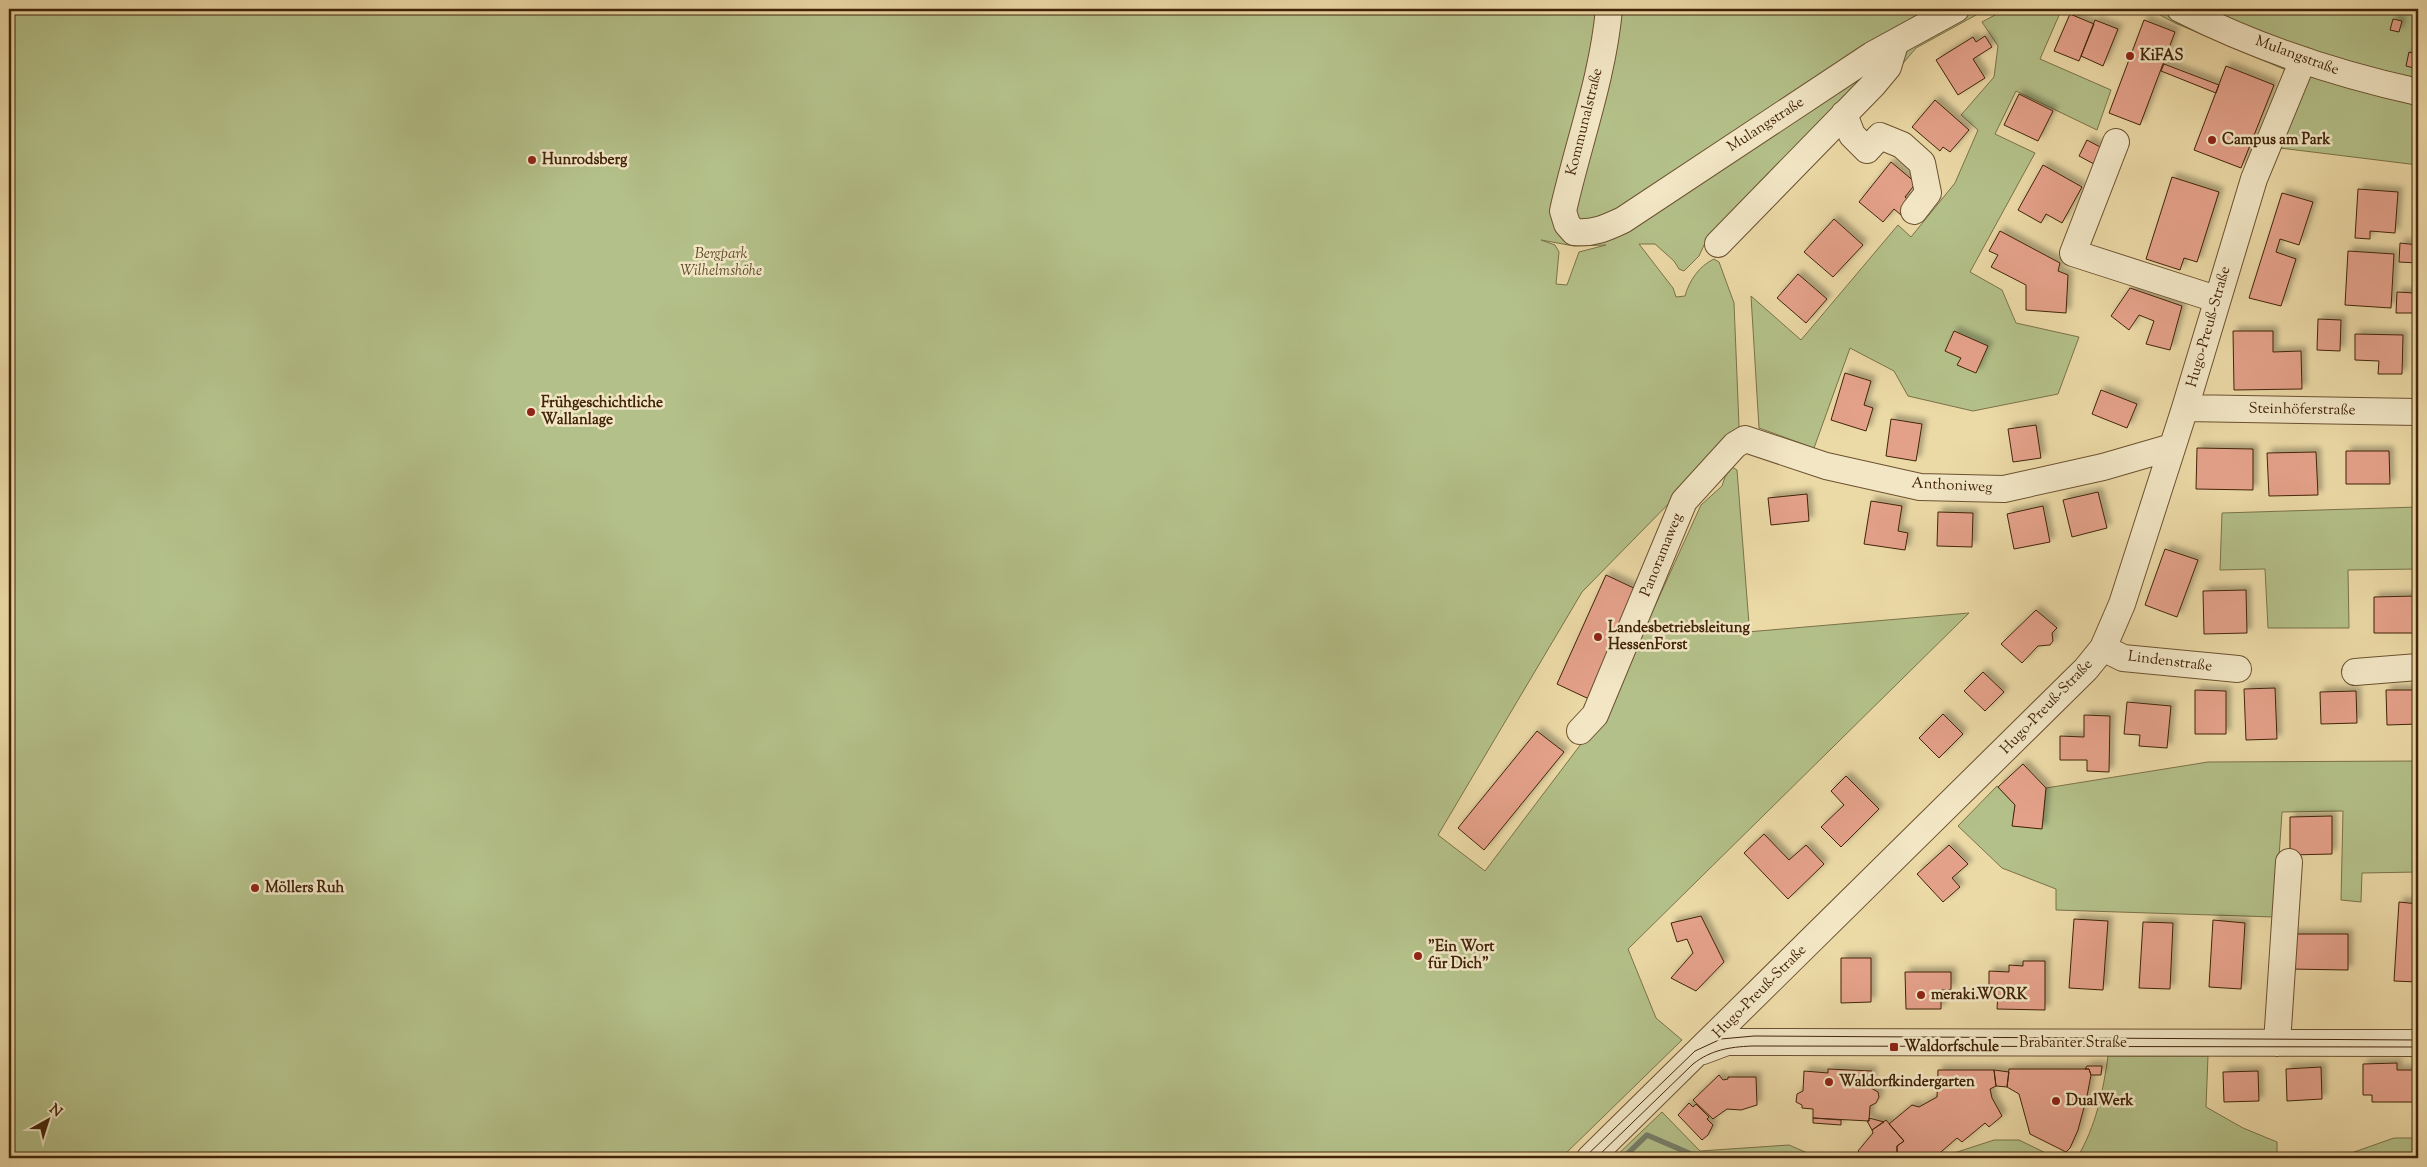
<svg xmlns="http://www.w3.org/2000/svg" width="2427" height="1167" font-family="'Sorts Mill Goudy',serif">
  <defs>
    <filter id="shadow"><feDropShadow dx="4.5" dy="-4.5" stdDeviation="2.5" flood-color="#0004"/></filter>
  </defs>
  <rect width="100%" height="100%" fill="#ebd9a6"/>
  <filter id="stains"><feTurbulence type="fractalNoise" baseFrequency=".004" numOctaves="4"/><feColorMatrix values="0 0 0 0 .2 0 0 0 0 .09 0 0 0 0 .02 0 0 0 .5 -.17"/></filter>
  <radialGradient id="worn" r=".72"><stop offset=".6" stop-color="#630" stop-opacity="0"/><stop offset="1" stop-color="#630" stop-opacity=".3"/></radialGradient>
  <!-- green -->
  <path fill="#b4c089" stroke="#7b7249" fill-rule="evenodd" d="M9,9H1987L1916,48L1882,88L1733,242L1705,243L1699,256L1684,271L1679,269L1674,261L1655,244H1639L1673,288L1676,297L1685,296C1689,281 1699,266 1714,259L1719,262L1734,303L1739,426L1735,436L1582,592L1438,835L1485,871L1609,707L1701,505L1722,486L1725,477L1732,467L1737,470L1749,624L1747,632L1969,613L1628,949L1656,1018L1682,1040L1561,1158H9ZM1541,240L1574,246L1606,245L1579,252L1567,285L1556,284L1559,252L1555,245Z
    M2006,9H2054L2060,13L2040,59L2111,90L2097,130L2016,91L1995,134L2035,153L1970,272L2002,290L2016,323L2079,337L2058,394L1973,411L1908,396L1894,371L1850,348L1814,448L1759,428L1751,296L1801,340L1898,225L1911,237L1955,183L1978,130L1961,115L1994,77L1998,46L1982,22Z
    M2149,9H2418V165L2280,148L2286,70L2175,23Z
    M2418,507V569L2348,570L2349,628H2268L2265,569L2220,570L2222,513Z
    M2418,761V872L2362,873L2361,902L2341,900L2343,811L2282,812L2275,917L2056,910V889L2002,868L1958,826L1997,786L2015,805L2013,826L2042,828L2046,788L2208,762Z
    M2108,1056H2208L2206,1107L2243,1128L2277,1142V1158H2077C2096,1126 2103,1092 2108,1056Z
    M1662,1112L1700,1151L1789,1145L1819,1158H1614Z
    M2394,1138H2418V1158H2337Z
    M1994,1140H2019L2056,1158H1946L1951,1154Z"/>
  <g fill="none" stroke-linecap="round" stroke-linejoin="round">
    <!-- stream -->
    <path stroke="#767e6a" stroke-width="5.5" d="M1623,1158L1647,1135L1691,1154L1750,1158
      M1991,1158H1996"/>
  </g>
  <!-- building -->
  <path fill="#e4a18a" stroke="#422409" filter="url(#shadow)" d="M2070,14L2094,24L2079,61L2054,51Z
    M2393,19L2402,21L2399,32L2390,30Z
    M2095,20L2118,29L2103,66L2081,56Z
    M2144,20L2175,32L2140,125L2109,113Z
    M1985,36L1992,47L1973,59L1985,78L1958,95L1936,60L1973,37L1976,42Z
    M2409,52L2418,55V69L2406,66Z
    M2164,64L2219,85L2216,93L2161,71Z
    M2226,66L2274,85L2241,168L2194,150Z
    M2019,94L2053,111L2038,141L2004,125Z
    M1935,100L1969,130L1950,152L1943,147L1940,151L1912,127Z
    M2087,140L2102,148L2094,164L2079,156Z
    M1891,162L1916,183L1905,197L1911,202L1901,215L1894,209L1883,222L1859,202Z
    M2043,165L2082,187L2062,223L2046,214L2041,223L2018,210Z
    M2172,177L2219,192L2197,262L2184,258L2180,270L2146,259Z
    M2358,189L2398,192L2395,233L2370,231V239L2355,238Z
    M2282,193L2313,202L2299,245L2280,239L2276,252L2296,259L2281,306L2249,298Z
    M1834,219L1863,245L1833,277L1804,252Z
    M2000,231L2060,263L2058,271L2068,275L2066,313L2026,310V285L1991,267L1998,255L1989,251Z
    M2400,243L2418,245V263L2399,262Z
    M2348,251L2394,254L2391,308L2345,305Z
    M1798,274L1827,299L1806,323L1777,298Z
    M2130,288L2182,306L2170,350L2146,344L2154,321L2139,315L2129,330L2111,316Z
    M2397,292L2415,293L2414,313H2396Z
    M2318,319L2341,320L2340,351L2317,350Z
    M1954,331L1988,346L1976,373L1957,365L1961,358L1945,351Z
    M2233,331H2273V352L2301,351L2302,389L2234,390Z
    M2355,334L2403,335L2402,374H2378L2379,361L2355,360Z
    M1845,373L1871,381L1864,405L1873,408L1866,431L1831,420Z
    M2101,390L2137,404L2127,428L2092,414Z
    M1891,419L1922,424L1916,461L1886,456Z
    M2036,425L2041,458L2013,462L2008,429Z
    M2197,448L2253,449V490L2196,489Z
    M2346,451H2389L2390,484H2346Z
    M2316,452L2318,495L2269,496L2267,453Z
    M2098,492L2107,528L2072,537L2063,500Z
    M1807,494L1809,521L1771,525L1768,498Z
    M1871,501L1902,506L1898,531L1908,533L1905,550L1864,544Z
    M2043,506L2050,542L2014,549L2007,514Z
    M1938,512L1973,513L1972,547L1937,546Z
    M2165,549L2198,560L2177,617L2145,605Z
    M1606,575L1638,590L1589,699L1557,684Z
    M2246,590L2247,633L2204,634L2203,591Z
    M2416,596L2417,633H2374V597Z
    M2036,610L2057,628L2052,633L2053,641L2050,645L2038,646L2022,663L2001,644Z
    M1983,672L2004,692L1985,711L1964,691Z
    M2275,688L2277,739L2246,740L2244,689Z
    M2195,690L2226,691V734H2195Z
    M2386,690H2418V724L2387,725Z
    M2356,691L2357,723L2321,724L2320,692Z
    M2127,702L2171,706L2167,748L2139,746L2140,735L2124,734Z
    M1943,714L1963,734L1939,758L1919,738Z
    M2084,715L2110,716L2109,772L2087,771V760H2060V736L2084,737Z
    M1537,731L1564,752L1484,850L1458,828Z
    M2023,764L2046,788L2042,829L2012,826L2015,805L1998,787Z
    M1846,776L1879,809L1841,847L1821,827L1844,805L1831,791Z
    M2332,816V854L2290,855V817Z
    M1764,834L1789,860L1806,845L1824,864L1788,899L1744,853Z
    M1949,845L1968,864L1952,878L1960,887L1943,902L1917,874Z
    M2399,902L2418,904V982L2394,981Z
    M1701,916L1724,962L1696,991L1671,978L1693,953L1687,939L1677,942L1671,923Z
    M2074,919L2108,921L2103,990L2069,988Z
    M2213,920L2245,923L2241,989L2209,987Z
    M2143,922L2173,923L2170,989L2139,988Z
    M2289,934H2348V970L2289,969Z
    M1841,958H1871V1002L1841,1003Z
    M2023,961H2045V1010L1997,1009L1998,994L1989,993V971L2009,972V965L2023,966Z
    M1905,972H1951V990H1941V1009H1906Z
    M2397,1063V1070H2414L2415,1102H2372V1095H2363V1064Z
    M2087,1066H2102L2101,1075H2091L2089,1069H2085Z
    M2321,1067L2322,1099L2287,1101L2286,1069Z
    M1828,1069L1872,1071L1871,1088L1878,1092L1879,1097L1876,1103L1870,1106L1869,1121L1813,1118V1109L1802,1108V1105L1796,1102L1797,1094L1803,1091L1804,1071L1828,1073Z
    M2009,1069H2089L2091,1075L2087,1096L2078,1130L2070,1148L2066,1152L2030,1134L2019,1094L2007,1087Z
    M1938,1070H1994L1996,1086L1990,1089L1992,1098L2002,1116L1989,1127L1985,1123L1962,1142L1957,1138L1934,1158H1897V1146L1904,1141L1889,1124L1912,1105L1919,1107L1937,1097Z
    M1994,1070L2009,1072L2007,1087L1996,1086Z
    M2258,1071L2259,1101L2224,1102L2223,1072Z
    M1719,1075L1723,1080L1728,1079V1077H1756L1757,1105L1741,1110L1727,1109L1713,1119L1693,1100Z
    M1689,1103L1693,1107L1696,1104L1709,1117L1707,1119L1713,1125L1708,1135L1702,1140L1678,1115Z
    M1813,1118L1841,1120V1125L1813,1123Z
    M1869,1118L1884,1122L1872,1130L1867,1121H1869Z
    M1886,1120L1904,1141L1897,1146V1158H1864L1858,1151L1873,1133L1872,1130Z"/>
  <g fill="none" stroke-linecap="round" stroke-linejoin="round">
    <!-- minor casing -->
    <g stroke="#6c5130" stroke-width="28">
      <path id="minor" d="M1609,9C1603,77 1578,144 1563,211L1567,224L1574,232C1593,234 1606,228 1623,220L1872,55L1956,9
        M2180,9C2255,47 2336,74 2418,92
        M1844,114L1852,135L1867,150L1880,136L1902,145L1922,163L1928,193L1914,211
        M2116,142L2073,253L2216,299
        M1718,244L1873,85L1888,67L1895,44
        M2185,408L2418,412
        M2103,648L2123,658L2238,669
        M2355,672L2418,667
        M1580,731L1595,715L1684,501L1735,445L1745,439L1826,466L1920,487L2004,489L2103,467L2172,447
        M2277,1043L2289,862
        M1703,1051L1727,1042H1742L2418,1043
        M1590,1158L2086,669L2103,648L2122,604L2185,408L2254,179L2303,60"/>
    </g>
    <!-- minor -->
    <use href="#minor" stroke="#f2e6c5" stroke-width="26"/>
    <!-- tram -->
    <path stroke="#422409" stroke-width="1" d="M1584,1158L1695,1051L1721,1039L1754,1036L2418,1040
      M1596,1158L1693,1064C1711,1050 1729,1047 1752,1046L2418,1047"/>
  </g>
  <!-- markers -->
  <g fill="#8f2418" stroke="#f2e6c5" stroke-width="2">
    <circle cx="2130" cy="56" r="5"/>
    <circle cx="2212" cy="140" r="5"/>
    <circle cx="532" cy="160" r="5"/>
    <circle cx="531" cy="412" r="5"/>
    <circle cx="1598" cy="637" r="5"/>
    <circle cx="255" cy="888" r="5"/>
    <circle cx="1418" cy="956" r="5"/>
    <circle cx="1921" cy="995" r="5"/>
    <rect x="1889" y="1042" width="10" height="10" rx="2.5"/>
    <circle cx="1829" cy="1082" r="5"/>
    <circle cx="2056" cy="1101" r="5"/>
  </g>
  <g text-anchor="middle" dominant-baseline="central" stroke-width="5" stroke-linejoin="round" paint-order="stroke">
    <!-- poi labels -->
    <g font-size="15" font-weight="bold" fill="#422409" stroke="#f2e6c5" text-anchor="start">
      <text x="2140" y="56">KiFAS</text>
      <text x="2222" y="140">Campus am Park</text>
      <text x="542" y="160">Hunrodsberg</text>
      <text x="541" y="403">Frühgeschichtliche<tspan x="541" dy="17">Wallanlage</tspan></text>
      <text x="1608" y="628">Landesbetriebsleitung<tspan x="1608" dy="17">HessenForst</tspan></text>
      <text x="265" y="888">Möllers Ruh</text>
      <text x="1428" y="947">"Ein Wort<tspan x="1428" dy="17">für Dich"</tspan></text>
      <text x="1931" y="995">meraki.WORK</text>
      <text x="1904" y="1047">Waldorfschule</text>
      <text x="1839" y="1082">Waldorfkindergarten</text>
      <text x="2066" y="1101">DualWerk</text>
    </g>
    <!-- street labels -->
    <g font-size="15" fill="#422409" stroke="#f2e6c5">
      <text transform="translate(2297 56) rotate(20)">Mulangstraße</text>
      <text transform="translate(1585 122) rotate(-76)">Kommunalstraße</text>
      <text transform="translate(1766 125) rotate(-33)">Mulangstraße</text>
      <text transform="translate(2209 327) rotate(-74)">Hugo-Preuß-Straße</text>
      <text transform="translate(2302 410) rotate(1)">Steinhöferstraße</text>
      <text transform="translate(1952 486) rotate(3)">Anthoniweg</text>
      <text transform="translate(1662 555) rotate(-68)">Panoramaweg</text>
      <text transform="translate(2170 662) rotate(7)">Lindenstraße</text>
      <text transform="translate(2047 707) rotate(-46)">Hugo-Preuß-Straße</text>
      <text transform="translate(1760 992) rotate(-45)">Hugo-Preuß-Straße</text>
      <text x="2073" y="1043">Brabanter Straße</text>
    </g>
    <!-- park labels -->
    <g font-size="15" font-style="italic" fill="#5e4b29" stroke="#f2e6c5">
      <text x="721" y="254">Bergpark<tspan x="721" dy="17">Wilhelmshöhe</tspan></text>
    </g>
  </g>
  <!-- margin -->
  <rect width="2427" height="1167" fill="none" stroke="#ebd9a6" stroke-width="30"/>
  <rect x="10" y="10" width="2407" height="1147" fill="none" stroke="#422409" stroke-width="2.5"/>
  <rect x="15" y="15" width="2397" height="1137" fill="none" stroke="#422409"/>
  <!-- north arrow -->
  <g transform="translate(48 1120) rotate(39)" stroke="#f2e6c5" stroke-width="4" paint-order="stroke">
  <path d="M0-4L9 19L0 12L-9 19Z" fill="#422409"/>
  <text y="-8" font-size="14" font-weight="bold" text-anchor="middle" fill="#422409">N</text>
  </g>
  <rect width="100%" height="100%" filter="url(#stains)"/>
  <rect width="100%" height="100%" fill="url(#worn)"/>
</svg>
